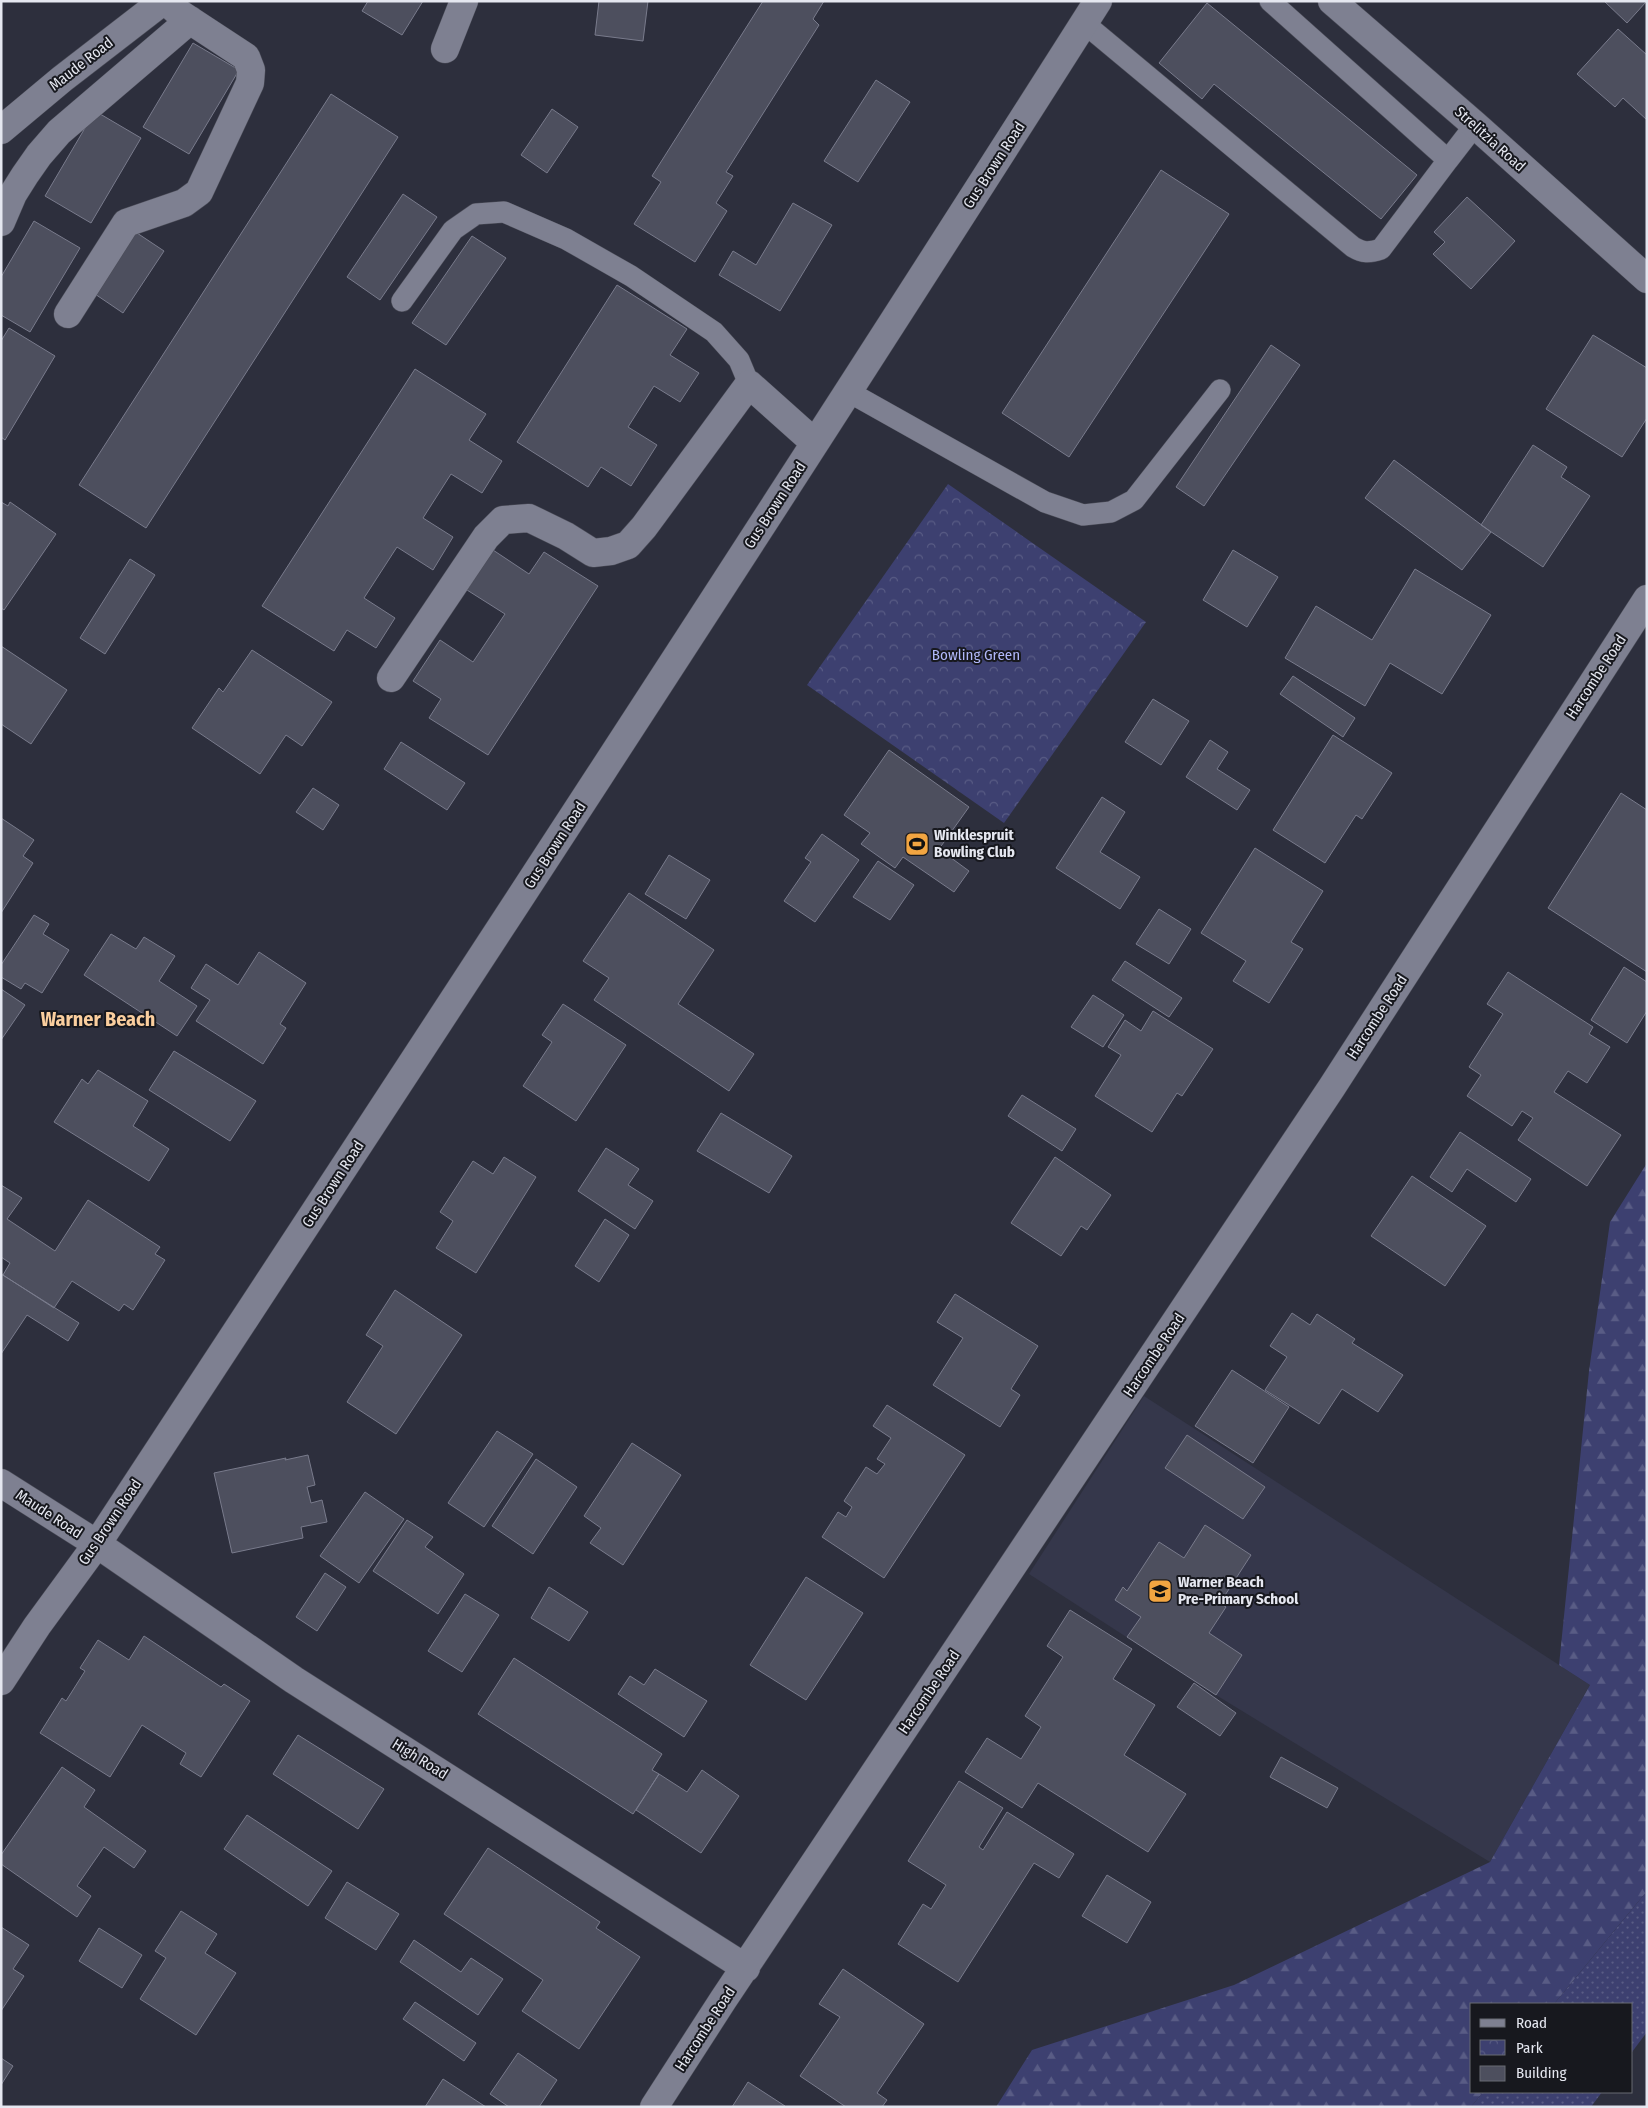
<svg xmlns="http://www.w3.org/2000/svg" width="1648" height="2108" font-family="'Fira Sans Condensed',sans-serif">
  <defs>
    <pattern id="grass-dots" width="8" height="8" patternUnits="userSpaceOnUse" patternTransform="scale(1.25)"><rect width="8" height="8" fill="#3d4070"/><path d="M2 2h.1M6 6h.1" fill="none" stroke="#595c85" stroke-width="1.8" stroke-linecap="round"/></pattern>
    <pattern id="forest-firs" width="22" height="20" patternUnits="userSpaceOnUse" patternTransform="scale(1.25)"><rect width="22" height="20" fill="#3d4070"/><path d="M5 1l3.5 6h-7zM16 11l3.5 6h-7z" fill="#595c85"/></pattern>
    <pattern id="park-crowns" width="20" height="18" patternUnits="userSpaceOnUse" patternTransform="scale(1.25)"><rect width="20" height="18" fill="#3d4070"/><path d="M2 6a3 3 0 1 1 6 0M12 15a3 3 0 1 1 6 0" fill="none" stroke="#595c85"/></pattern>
  </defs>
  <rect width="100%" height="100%" fill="#2d2f3d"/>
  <!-- built -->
  <path fill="#35374b" d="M1144,1396L1590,1685L1490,1862L1216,1695L1029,1574Z"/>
  <!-- grass -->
  <path fill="url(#grass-dots)" d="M1647,1891V2032L1632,2052V2004H1554Z
    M1483,2092H1602L1591,2107H1471Z"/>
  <!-- forest -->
  <path fill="url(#forest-firs)" d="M1647,1163V1891L1554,2004H1472V2092H1483L1471,2107H996L1032,2050L1234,1985L1490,1862L1590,1685L1559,1665L1589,1371L1610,1222Z"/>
  <!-- park -->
  <path fill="url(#park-crowns)" d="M948,484L1146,622L1004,823L807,685Z"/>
  <!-- building -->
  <path fill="#4d4f5e" stroke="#797b8c" d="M368,1H423L402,35L362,11Z
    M599,1H648L643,41L595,35Z
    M763,1H824L813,19L819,25L726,172L733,176L716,203L727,211L695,262L634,224L661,182L652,176Z
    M1604,1H1645L1646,2L1627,23Z
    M1207,3L1417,175L1381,219L1214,84L1202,99L1159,63Z
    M1618,29L1647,55V120L1623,98L1615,107L1577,74Z
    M193,43L239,70L189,154L143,127Z
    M876,80L910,102L858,182L824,161Z
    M331,94L398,137L146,528L79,485Z
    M552,109L578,127L547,173L521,155Z
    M95,111L141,138L91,223L45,196Z
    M1161,170L1229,214L1069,457L1002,413Z
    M403,194L437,217L380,300L347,277Z
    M1467,197L1515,241L1471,289L1433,254L1445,242L1434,232Z
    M793,203L832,225L780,311L719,275L733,251L756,265Z
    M34,221L80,248L30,332L1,315V277Z
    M134,231L164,251L123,313L92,292Z
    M472,236L506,258L446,345L412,323Z
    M617,285L687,329L670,355L699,373L680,402L654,386L628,427L657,445L631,486L601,467L588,487L517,442Z
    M9,328L55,356L5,440L1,437V341Z
    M1593,335L1647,368V418L1622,457L1546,409Z
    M1271,345L1300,365L1204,506L1176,487Z
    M415,369L486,414L469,440L502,461L482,493L451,474L423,518L453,537L433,570L397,547L364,598L395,618L376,648L347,630L334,651L262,606Z
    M1533,445L1567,467L1561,477L1590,496L1543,567L1481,525Z
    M1394,460L1491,532L1462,570L1365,498Z
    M1,502L8,506L10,502L56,534L4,610L1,608Z
    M493,550L529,574L544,552L598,586L488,755L429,718L441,699L413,681L440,640L473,662L505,614L467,590Z
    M1233,550L1278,577L1247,627L1203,600Z
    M130,559L155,575L105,654L80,638Z
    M1415,569L1491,615L1442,694L1390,663L1365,706L1285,658L1316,606L1372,640Z
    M1,646L67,690L31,744L1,724Z
    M252,650L332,702L302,746L286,735L260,774L192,728L219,688L223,692Z
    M1293,676L1355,718L1343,737L1280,694Z
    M1153,699L1189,721L1161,765L1125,742Z
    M1333,735L1392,773L1362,819L1356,815L1325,863L1273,830Z
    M1210,740L1228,752L1217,769L1250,790L1237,810L1186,777Z
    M401,742L465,783L447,810L384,769Z
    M889,750L969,807L939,849L969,871L954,892L903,857L895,868L861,844L870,833L844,815Z
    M313,788L339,805L323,830L296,812Z
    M1621,793L1647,810V972L1548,908Z
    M1102,797L1125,812L1100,852L1140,877L1120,909L1056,868Z
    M1,818L34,840L23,856L33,863L1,913Z
    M822,834L859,860L815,922L784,901L811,862L805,858Z
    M1255,848L1323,891L1291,942L1303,949L1269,1003L1233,981L1246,961L1201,933Z
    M669,855L710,880L686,919L645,894Z
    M878,861L914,885L890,920L853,897Z
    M629,893L714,950L678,1004L754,1054L729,1091L594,1000L609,978L583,961Z
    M1159,909L1191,929L1169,964L1136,944Z
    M34,915L49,924L43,934L69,950L42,993L25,983L21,989L1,977V965Z
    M111,934L136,949L144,937L175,956L159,981L197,1006L177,1036L84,975Z
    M259,952L306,983L280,1024L286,1028L263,1064L196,1021L210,1000L191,988L206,964L238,985Z
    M1125,961L1182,998L1169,1017L1112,980Z
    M1624,967L1647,982V1011L1627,1043L1591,1020Z
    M1508,972L1593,1027L1589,1034L1610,1047L1587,1083L1568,1071L1554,1092L1621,1135L1587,1186L1518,1140L1533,1118L1522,1111L1512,1126L1467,1096L1481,1075L1469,1067L1503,1014L1487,1004Z
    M1,989L25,1005L1,1040Z
    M1093,995L1124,1015L1103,1047L1071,1027Z
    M563,1004L626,1045L576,1121L523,1086L552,1042L542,1035Z
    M1153,1011L1213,1049L1182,1096L1177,1093L1152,1132L1095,1096L1121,1055L1108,1047L1125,1020L1141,1031Z
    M174,1051L256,1101L230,1141L149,1090Z
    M98,1070L148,1101L133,1126L169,1149L149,1181L54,1122L82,1079L88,1084Z
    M1022,1095L1076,1129L1062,1151L1008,1116Z
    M721,1113L792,1156L769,1193L697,1151Z
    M1460,1132L1531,1179L1516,1202L1467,1169L1452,1192L1430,1177Z
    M606,1148L639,1169L628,1185L653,1201L635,1229L578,1191Z
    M504,1157L536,1177L476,1273L436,1248L453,1221L440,1212L473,1161L493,1174Z
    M1055,1157L1111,1195L1087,1230L1081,1226L1061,1256L1011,1223Z
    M1412,1176L1486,1226L1445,1286L1371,1236Z
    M1,1185L22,1198L7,1219L55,1251L88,1200L160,1247L155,1254L165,1260L133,1310L124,1304L119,1311L72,1281L54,1308L3,1275L10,1263L1,1257Z
    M605,1219L629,1235L599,1282L575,1266Z
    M1,1274L79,1323L68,1341L27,1315L1,1354Z
    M395,1290L462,1335L396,1434L347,1402L383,1346L366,1335Z
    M955,1294L1038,1346L1011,1389L1020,1395L1000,1427L933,1385L963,1338L937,1322Z
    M1292,1313L1310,1325L1317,1314L1355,1339L1352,1343L1403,1375L1378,1412L1342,1389L1319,1424L1265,1390L1287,1357L1270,1346Z
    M1232,1370L1289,1407L1253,1463L1195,1426Z
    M887,1405L965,1455L884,1578L822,1537L838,1512L846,1517L852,1507L844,1501L866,1467L877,1474L885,1464L877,1459L891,1438L873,1426Z
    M497,1431L533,1454L484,1527L448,1503Z
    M1187,1435L1265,1487L1243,1519L1165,1468Z
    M632,1443L681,1475L623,1565L590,1543L601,1528L584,1516Z
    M308,1455L315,1485L307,1487L311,1503L322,1500L327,1522L301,1527L303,1538L232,1553L214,1473L286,1458L285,1460Z
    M536,1459L577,1487L533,1554L492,1526Z
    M365,1492L404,1519L359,1583L320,1556Z
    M407,1520L433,1537L425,1547L464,1574L438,1614L373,1571Z
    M1205,1525L1251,1555L1220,1603L1226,1607L1209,1633L1242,1655L1216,1695L1127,1637L1141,1617L1115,1600L1123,1587L1127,1591L1159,1542L1184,1558Z
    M325,1573L346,1587L317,1631L296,1617Z
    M806,1577L863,1613L806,1700L750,1665Z
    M549,1587L588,1612L569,1641L531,1618Z
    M465,1594L499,1615L462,1672L428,1651Z
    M1070,1610L1132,1649L1113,1679L1155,1705L1124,1755L1186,1794L1148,1852L1038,1783L1022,1808L965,1772L987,1738L1021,1759L1041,1727L1025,1716L1063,1657L1047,1646Z
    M144,1636L221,1687L224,1684L250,1701L201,1777L180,1764L186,1753L142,1725L110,1777L40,1733L62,1698L66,1701L85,1671L80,1668L98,1640L129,1660Z
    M514,1658L662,1754L652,1770L659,1774L633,1814L478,1714Z
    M655,1669L707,1701L684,1737L618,1694L630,1676L644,1685Z
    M1194,1683L1236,1713L1220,1736L1177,1707Z
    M298,1735L384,1789L358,1829L273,1774Z
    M1281,1757L1338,1788L1327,1808L1270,1777Z
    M62,1767L95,1790L84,1807L146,1851L134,1868L104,1847L77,1886L91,1896L77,1917L1,1864V1855Z
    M702,1770L739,1796L701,1853L636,1810L659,1774L687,1792Z
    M959,1781L1003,1808L979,1847L983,1850L1007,1812L1074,1854L1059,1878L1034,1863L958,1982L898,1944L923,1904L931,1909L946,1885L908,1861Z
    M247,1815L332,1871L308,1906L224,1849Z
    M488,1848L600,1922L596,1928L640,1957L579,2049L522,2011L543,1980L444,1914Z
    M1107,1875L1151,1902L1127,1943L1082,1916Z
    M347,1882L399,1914L376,1950L325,1918Z
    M181,1911L217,1934L205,1953L236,1973L196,2035L140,1999L166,1958L155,1951Z
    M1,1927L29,1945L13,1969L24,1976L1,2011Z
    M99,1928L142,1955L122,1988L79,1961Z
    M414,1940L461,1972L471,1958L503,1979L478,2015L400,1962Z
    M843,1969L924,2024L877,2093L887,2100L882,2107H846L800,2076L840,2017L819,2004Z
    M415,2002L476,2043L464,2061L403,2019Z
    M518,2053L557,2080L539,2107H509L490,2094Z
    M1,2058L13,2066L1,2085Z
    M443,2079L486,2107H425Z
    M748,2082L785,2106V2107H732Z"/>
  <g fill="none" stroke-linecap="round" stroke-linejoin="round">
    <!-- lane casing -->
    <g stroke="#4c4d59" stroke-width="22">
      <path id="lane" d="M1084,23L1353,247C1363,253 1369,253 1381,249L1448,160L1270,1
        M1448,160L1475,125
        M402,301L453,230L476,214L504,212L566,239L631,276L714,332L739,360L749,384
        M849,392L1045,502L1083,515L1111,512L1134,500L1220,390"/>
    </g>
    <!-- street casing -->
    <g stroke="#4c4d59" stroke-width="29">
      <path id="street" d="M1332,1L1475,125L1647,279
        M445,49L464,1
        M1,130L62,79L163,1
        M1,222L13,194L25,175L39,155L59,132L190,20
        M68,314L126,223L184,203L199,192L250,83L251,70L246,57L179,13L166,1
        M391,678L486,537L503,520L529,518L566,536L593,553L611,551L628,545L644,527L749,384L815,443
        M1,1483L97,1544L294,1680L746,1968
        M1,1681L37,1626L97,1544C433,1032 769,519 1098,1
        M654,2107L723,2000L1332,1087L1647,599"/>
    </g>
    <!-- lane -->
    <use href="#lane" stroke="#7e8091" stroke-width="21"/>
    <!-- street -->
    <use href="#street" stroke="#7e8091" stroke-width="28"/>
  </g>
  <!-- icons -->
  <defs>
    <g id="stadium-square" transform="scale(1.25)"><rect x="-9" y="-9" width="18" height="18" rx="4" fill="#f2a541" stroke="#17181e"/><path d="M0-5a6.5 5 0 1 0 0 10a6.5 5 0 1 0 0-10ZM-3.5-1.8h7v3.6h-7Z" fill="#111"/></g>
    <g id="school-square" transform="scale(1.25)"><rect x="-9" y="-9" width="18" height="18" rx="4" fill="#f2a541" stroke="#17181e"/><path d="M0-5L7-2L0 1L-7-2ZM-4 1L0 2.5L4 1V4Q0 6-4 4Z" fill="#111"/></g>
  </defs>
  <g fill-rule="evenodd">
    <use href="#stadium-square" x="917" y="844"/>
    <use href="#school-square" x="1160" y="1591"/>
  </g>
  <g text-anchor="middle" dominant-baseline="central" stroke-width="4" stroke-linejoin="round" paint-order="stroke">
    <!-- street labels -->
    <g font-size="15" fill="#e5e7f0" stroke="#17181e">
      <text transform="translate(81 64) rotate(-38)">Maude Road</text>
      <text transform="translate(1490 139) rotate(42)">Strelitzia Road</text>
      <text transform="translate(994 165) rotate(-57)">Gus Brown Road</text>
      <text transform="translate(775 505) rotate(-57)">Gus Brown Road</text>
      <text transform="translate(1596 677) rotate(-57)">Harcombe Road</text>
      <text transform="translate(555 845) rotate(-57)">Gus Brown Road</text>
      <text transform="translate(1377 1017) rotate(-57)">Harcombe Road</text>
      <text transform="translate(333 1184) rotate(-57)">Gus Brown Road</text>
      <text transform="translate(1154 1355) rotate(-56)">Harcombe Road</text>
      <text transform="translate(49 1514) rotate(33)">Maude Road</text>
      <text transform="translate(110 1522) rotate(-56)">Gus Brown Road</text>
      <text transform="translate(929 1692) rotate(-56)">Harcombe Road</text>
      <text transform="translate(420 1759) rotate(32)">High Road</text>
      <text transform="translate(705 2029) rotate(-57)">Harcombe Road</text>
    </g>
    <!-- park labels -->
    <g font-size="15" fill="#b1b8fa" stroke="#17181e">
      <text x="976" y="655">Bowling Green</text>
    </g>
    <!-- poi labels -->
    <g font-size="15" font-weight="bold" fill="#e5e7f0" stroke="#17181e" text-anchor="start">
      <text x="934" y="835">Winklespruit<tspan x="934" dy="17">Bowling Club</tspan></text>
      <text x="1178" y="1582">Warner Beach<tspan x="1178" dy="17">Pre-Primary School</tspan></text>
    </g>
    <!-- district labels -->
    <g font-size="20" font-weight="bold" fill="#face9e" stroke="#17181e">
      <text x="98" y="1019">Warner Beach</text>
    </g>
  </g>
  <!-- border -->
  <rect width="1648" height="2108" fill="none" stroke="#e5e7f0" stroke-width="5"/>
  <!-- legend -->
  <rect x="1470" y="2003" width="162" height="90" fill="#17181e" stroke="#696b72"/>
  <rect x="1480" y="2019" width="25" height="8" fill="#7e8091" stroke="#696b72"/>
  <text x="1516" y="2028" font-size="15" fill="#e5e7f0">Road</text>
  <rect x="1480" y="2040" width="25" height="15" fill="url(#park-crowns)" stroke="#696b72"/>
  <text x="1516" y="2053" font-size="15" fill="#e5e7f0">Park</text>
  <rect x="1480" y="2066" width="25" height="15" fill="#4d4f5e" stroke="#696b72"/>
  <text x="1516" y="2078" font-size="15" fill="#e5e7f0">Building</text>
</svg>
